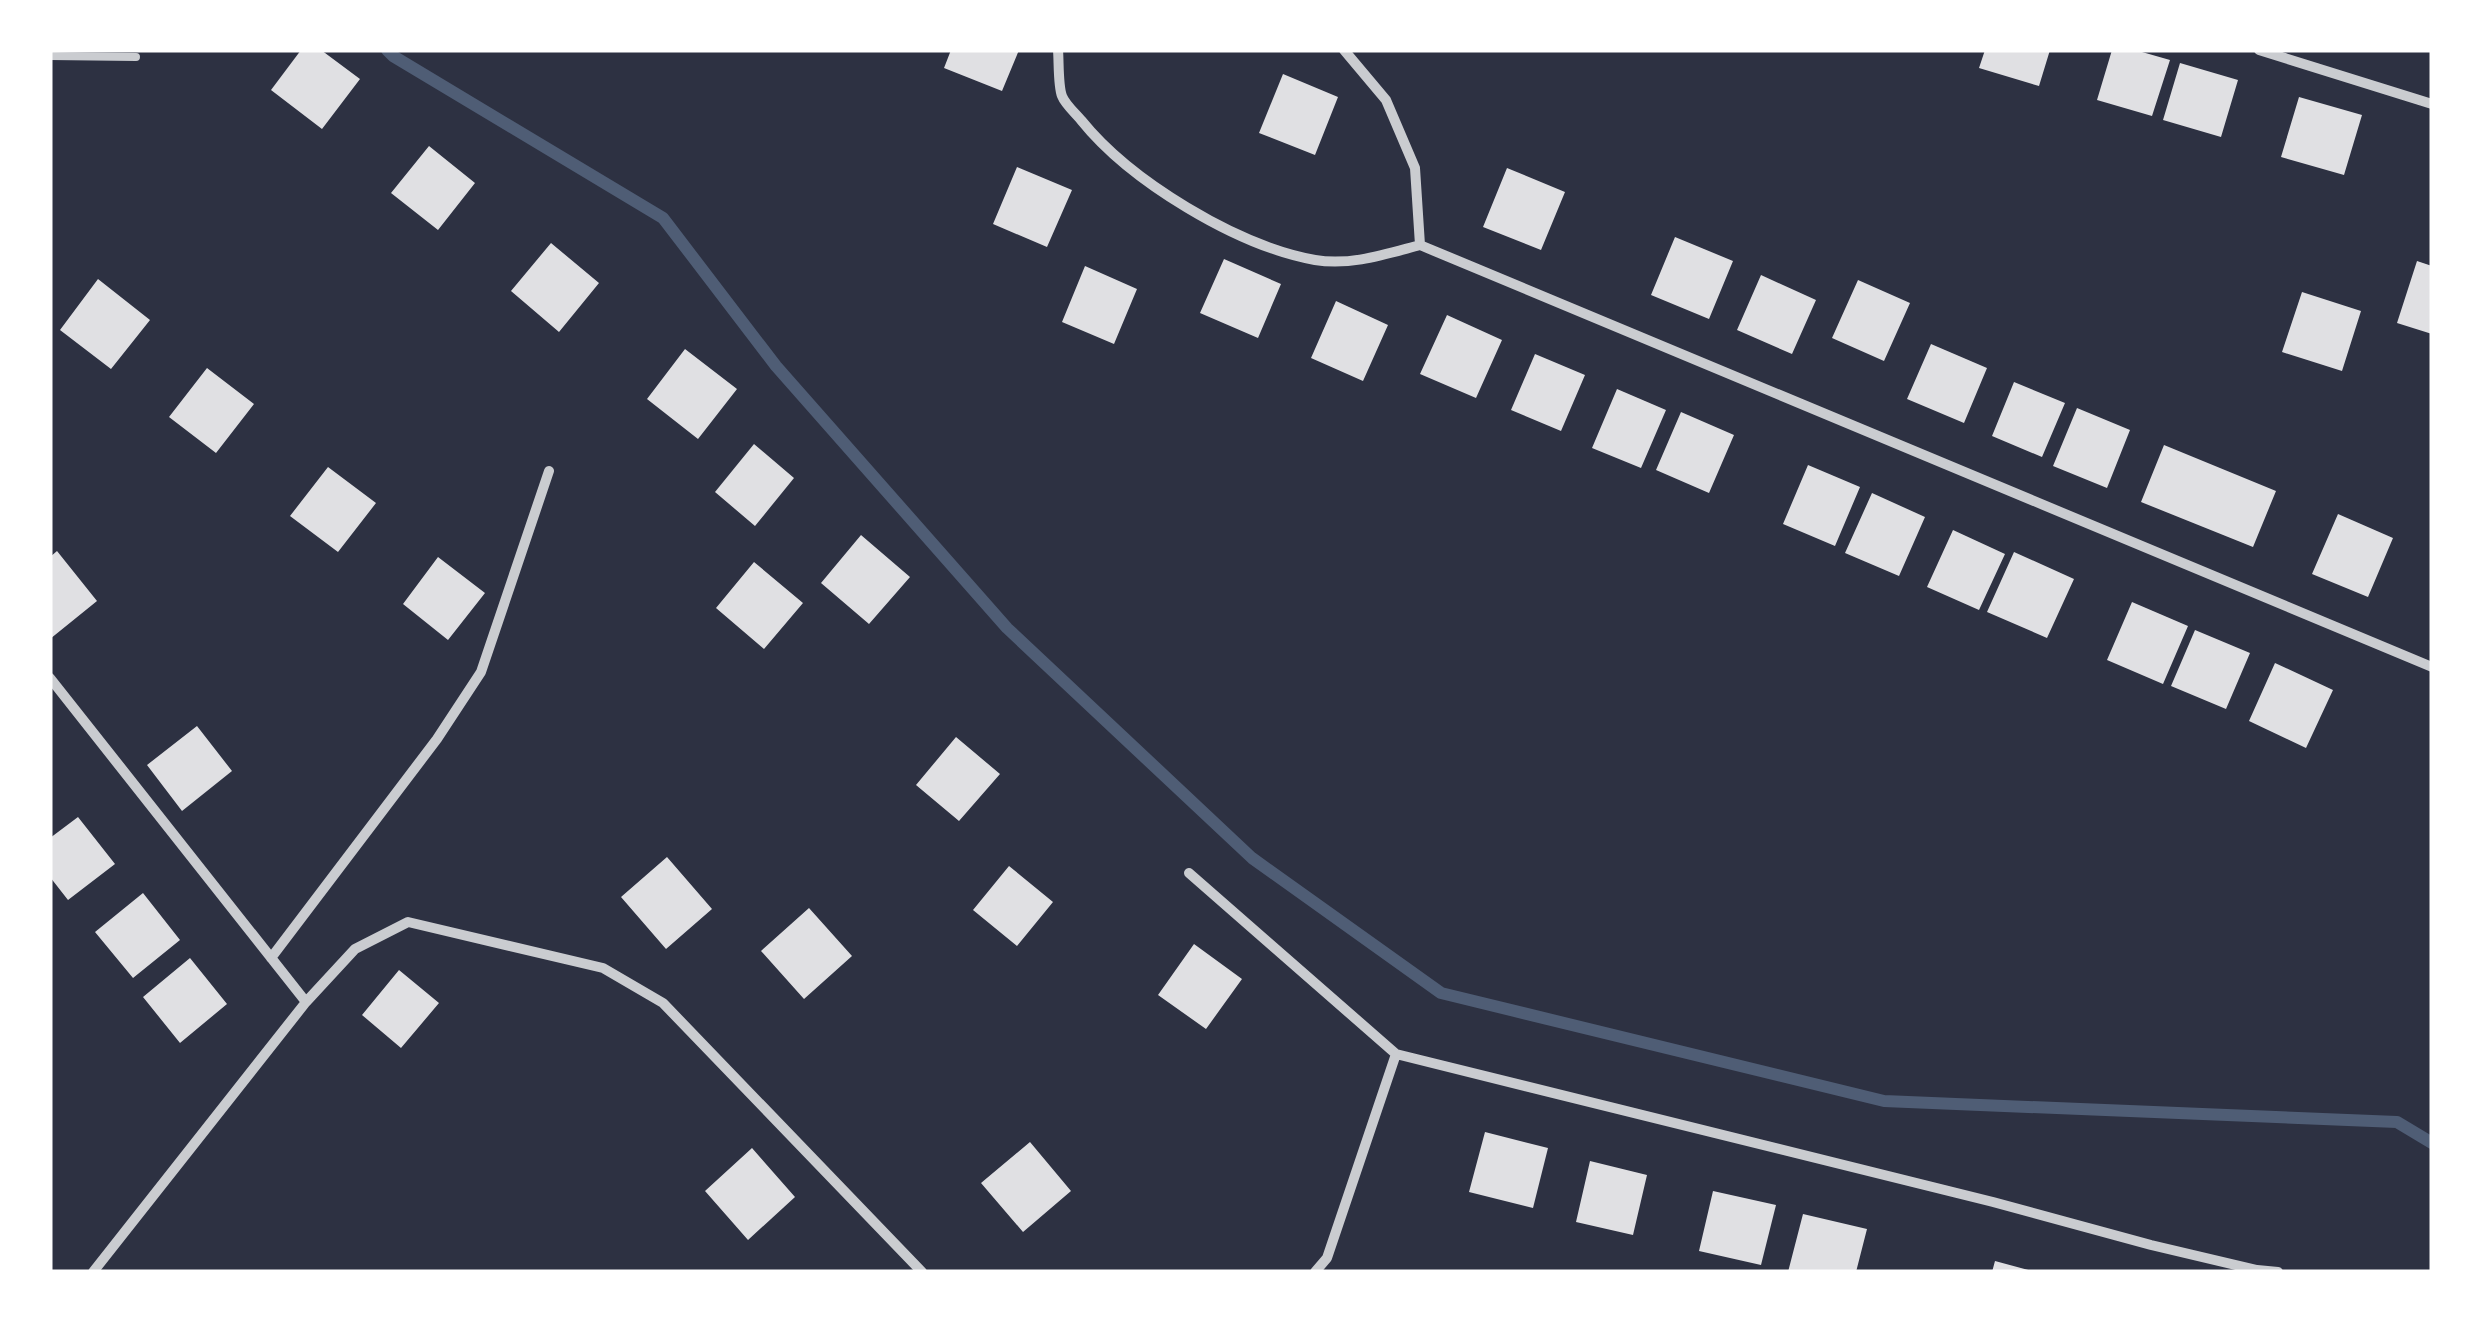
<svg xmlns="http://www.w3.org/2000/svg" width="2482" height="1322" font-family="'Libre Baskerville',serif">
  <rect width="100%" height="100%" fill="#2d3142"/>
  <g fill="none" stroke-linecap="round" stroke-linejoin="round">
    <!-- stream -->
    <path stroke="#4f5d75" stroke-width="12" d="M387,50L393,56L663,218L776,366L1007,628L1252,858L1441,993L1884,1101L2397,1122L2432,1143"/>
  </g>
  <!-- building -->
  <path fill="#e0e0e3" d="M301,50H321L360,79L322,129L271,90Z
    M951,50H1019L1002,91L944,68Z
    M1985,50H2050L2039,86L1979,68Z
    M2112,50H2135L2170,60L2152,116L2097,100Z
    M2180,63L2238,80L2221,137L2163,120Z
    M1283,74L1338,97L1315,155L1259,133Z
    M2299,97L2362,115L2344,175L2281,157Z
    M429,146L475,183L438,230L391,193Z
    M1017,167L1072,190L1047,247L993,224Z
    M1507,168L1565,192L1541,250L1483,227Z
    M1675,237L1733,261L1709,319L1651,295Z
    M551,243L599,283L559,332L511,291Z
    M1224,259L1281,284L1258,338L1200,313Z
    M2417,261L2432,266V334L2397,323Z
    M1085,266L1137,289L1114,344L1062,322Z
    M1761,275L1816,300L1792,354L1737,330Z
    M98,279L150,320L111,369L60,330Z
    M1858,280L1910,303L1884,361L1832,338Z
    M2302,292L2361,311L2342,371L2282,352Z
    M1336,301L1388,325L1363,381L1311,358Z
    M1447,315L1502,340L1476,398L1420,374Z
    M1931,344L1987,368L1964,423L1907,399Z
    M685,349L737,389L698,439L647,399Z
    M1535,354L1585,375L1561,431L1511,410Z
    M207,368L254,404L216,453L169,417Z
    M2014,382L2065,403L2042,457L1992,436Z
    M1617,389L1666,410L1641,468L1592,448Z
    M2077,408L2130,430L2107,488L2053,466Z
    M1681,412L1734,435L1709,493L1656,470Z
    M754,444L794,478L755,526L715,492Z
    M2164,445L2276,491L2253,547L2141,502Z
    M1808,465L1860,487L1835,546L1783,524Z
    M328,467L376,503L338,552L290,516Z
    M1872,493L1925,517L1899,576L1845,553Z
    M2338,514L2393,538L2368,597L2312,574Z
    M1953,530L2005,554L1979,610L1927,587Z
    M861,535L910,577L869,624L821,583Z
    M57,551L97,601L50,639V557Z
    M2014,552L2074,579L2047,638L1987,612Z
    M438,557L485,593L448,640L403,604Z
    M754,562L803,603L764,649L716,608Z
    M2132,602L2188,626L2163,684L2107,660Z
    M2195,630L2250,653L2226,709L2171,686Z
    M2275,663L2333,690L2306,748L2249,721Z
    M197,726L232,771L182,811L147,765Z
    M956,737L1000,774L959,821L916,785Z
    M78,817L115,864L68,900L50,877V838Z
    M667,857L712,909L666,949L621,897Z
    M1009,866L1053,902L1017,946L973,910Z
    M143,893L180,940L133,978L95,932Z
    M809,908L852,956L804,999L761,951Z
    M1194,944L1242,979L1206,1029L1158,995Z
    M190,958L227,1004L180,1043L143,997Z
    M399,970L439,1003L401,1048L362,1015Z
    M1485,1132L1548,1148L1533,1208L1469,1192Z
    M1030,1142L1071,1191L1023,1232L981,1183Z
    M752,1148L795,1197L748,1240L705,1191Z
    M1590,1161L1647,1175L1633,1235L1576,1222Z
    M1713,1191L1776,1205L1761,1265L1699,1251Z
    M1803,1214L1867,1229L1856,1272H1788Z
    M1995,1261L2032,1271V1272H1992Z"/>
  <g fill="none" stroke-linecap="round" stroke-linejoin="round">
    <!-- service -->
    <path stroke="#caccd0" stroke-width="8" d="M50,56L136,57"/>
    <!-- minor -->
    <path stroke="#caccd0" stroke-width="10" d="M1058,50C1059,62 1058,86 1062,96C1065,104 1075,113 1081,120C1130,181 1237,246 1315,260C1351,266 1386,254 1420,245L1415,168L1386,100L1344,50
      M2259,50L2432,104
      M1420,245L2432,667
      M50,678L306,1002L355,949L408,922L603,968L663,1003L922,1272
      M1189,873L1396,1054L1993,1202L2151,1245L2257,1270L2278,1272
      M271,958L437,739L481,672L549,471
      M93,1272L306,1002
      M1315,1272L1327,1258L1396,1054"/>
  </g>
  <!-- border -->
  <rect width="2482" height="1322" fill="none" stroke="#ffffff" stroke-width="105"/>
</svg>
